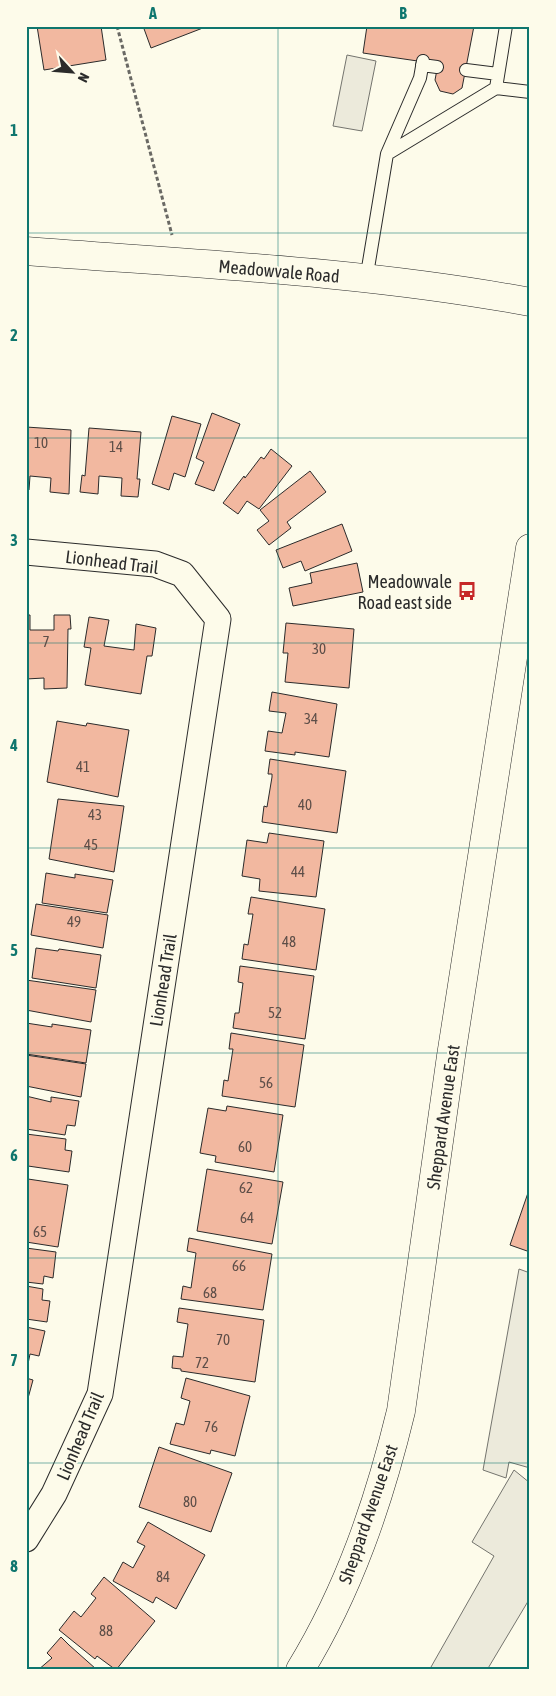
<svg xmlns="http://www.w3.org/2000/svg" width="556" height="1696" font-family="'Asap Condensed',sans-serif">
  <rect width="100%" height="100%" fill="#fdfbea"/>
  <!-- parking -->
  <path fill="#eceadb" stroke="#74746e" d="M347,55L376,61L362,131L333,126Z
    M519,1269L530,1273V1468L509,1462L506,1478L483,1470Z
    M514,1470L530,1483V1598L487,1670H436L431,1667L494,1556L472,1542Z"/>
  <!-- building -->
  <path fill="#f2b8a0" stroke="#2b2b2b" d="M37,26H101L106,60L44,70Z
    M143,26H208L151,48Z
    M367,26L444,28V26H474L462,88L453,94L440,91L435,80L438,64L363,53Z
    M212,413L240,424L214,491L195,484L204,462L196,458Z
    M172,416L201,424L185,477L174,473L169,490L152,484Z
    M26,427L71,430L69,494L50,492L51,478L30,476L29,490H26Z
    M89,428L141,432L137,479H140L138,497L121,496L122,478L99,476L98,494L80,492L82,475L85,476Z
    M271,449L292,466L259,509L247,501L238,514L223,503L244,476L245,478L261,457L264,459Z
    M310,471L326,492L287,522L291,528L269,545L257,530L269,521L260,510Z
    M342,524L352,551L305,571L301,561L283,568L276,550Z
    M357,563L363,592L293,606L289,588L312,583L310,573Z
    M26,615H30V630H54V615H70L71,629H68L67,688L44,689V678L26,679Z
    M89,617L109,620L104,646L134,650L136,624L156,628L152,656H147L141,694L85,685L91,648L84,647Z
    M286,623L354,629L349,688L285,682L288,653H283Z
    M272,692L337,704L329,757L295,752V755L265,751L268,731L282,733L286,713L269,711Z
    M57,721L86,726L87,723L129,730L118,797L47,782Z
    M270,759L346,771L337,833L262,822L264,806L267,807L272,777V774H268Z
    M58,799L124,806L114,872L49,859Z
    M269,833L324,841L316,897L259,891L260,879L242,876L247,840L267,843Z
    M46,873L75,878V874L113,880L107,913L42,903Z
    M251,897L325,909L316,970L242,959L244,944L248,945L253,914H248Z
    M36,904L108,915L103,948L31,935Z
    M36,948L58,951L59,949L101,955L96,988L32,978Z
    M240,966L314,976L305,1039L233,1028L235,1013H239L243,983L238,982Z
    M26,980L96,990L91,1022L26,1010Z
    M26,1023L52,1027V1024L91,1030L86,1063L26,1054Z
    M231,1033L304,1045L295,1107L222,1096L224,1080L228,1081L233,1049H229Z
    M26,1055L86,1064L81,1097L26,1086Z
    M26,1096L51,1102V1097L79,1101L75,1126L67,1125L65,1135L26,1129Z
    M227,1106L283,1115L274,1172L215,1162L216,1156L200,1153L208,1108L226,1111Z
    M26,1134L66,1139L65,1150L72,1151L69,1172L28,1166Z
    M207,1169L283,1182L272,1244L197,1231Z
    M28,1179L68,1185L58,1247L26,1242Z
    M530,1187V1252L510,1245Z
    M189,1238L272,1254L263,1310L181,1299L183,1286L191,1288L196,1253L187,1251Z
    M26,1248L56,1252L53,1278L44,1276L43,1284L26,1282Z
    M26,1286L43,1289L42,1300L50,1301L47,1322L26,1319Z
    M179,1308L264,1320L255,1382L181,1371V1369L172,1368L173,1356L183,1357L188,1324L177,1322Z
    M26,1327L45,1331L39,1356L30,1354L28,1364L26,1363Z
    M26,1378L33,1380L27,1402H26Z
    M186,1378L250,1396L235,1456L211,1450L210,1454L170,1444L176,1423L184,1425L190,1401L181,1398Z
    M159,1447L232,1473L211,1532L139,1507Z
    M148,1522L205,1555L176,1609L156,1597L153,1603L113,1581L123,1562L133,1568L145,1546L137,1542Z
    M104,1577L155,1621L116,1670L97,1656L95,1659L59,1630L74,1611L81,1617L96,1598L91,1594Z
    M61,1637L69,1645L96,1669L38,1670L52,1658L47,1653Z"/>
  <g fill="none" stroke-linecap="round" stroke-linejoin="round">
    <!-- lane casing -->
    <g stroke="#2b2b2b" stroke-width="14">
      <path id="lane" d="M506,26L496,88L530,92
        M422,65L437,67
        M466,70L498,74
        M387,154L496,88
        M366,280L387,154L420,78L423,61"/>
    </g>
    <!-- street casing -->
    <g stroke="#2b2b2b" stroke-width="27">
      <path id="street" d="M26,552L155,564L182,574L218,619L100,1394L54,1494L26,1539"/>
    </g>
    <!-- secondary casing -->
    <g stroke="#2b2b2b" stroke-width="29">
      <path id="secondary" d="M26,251C194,264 364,271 530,302
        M300,1670C349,1590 379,1502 401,1411L451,1056L530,548"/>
    </g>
    <!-- path -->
    <path stroke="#6a6964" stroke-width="3" stroke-dasharray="4 2.5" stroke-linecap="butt" d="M117,26L172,235"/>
    <!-- lane -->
    <use href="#lane" stroke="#fdfbea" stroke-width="12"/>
    <!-- street -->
    <use href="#street" stroke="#fdfbea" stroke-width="25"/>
    <!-- secondary -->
    <use href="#secondary" stroke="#fdfbea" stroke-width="28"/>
  </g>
  <!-- grid -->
  <path fill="none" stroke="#0f766e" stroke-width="1" stroke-opacity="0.55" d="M278,26V1670M26,233H530M26,438H530M26,643H530M26,848H530M26,1053H530M26,1258H530M26,1463H530"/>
  <!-- icons -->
  <defs>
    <g id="bus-bare" transform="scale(1.5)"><path d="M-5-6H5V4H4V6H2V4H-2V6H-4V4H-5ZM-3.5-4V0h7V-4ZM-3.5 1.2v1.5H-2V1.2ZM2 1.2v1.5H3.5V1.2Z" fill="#c62828" stroke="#fdfbea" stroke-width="2.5" paint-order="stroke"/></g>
  </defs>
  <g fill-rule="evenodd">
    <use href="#bus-bare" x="467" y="591"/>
  </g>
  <g text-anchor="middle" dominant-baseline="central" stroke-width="4" stroke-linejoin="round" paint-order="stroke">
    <!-- number labels -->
    <g font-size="15" fill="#5d4e48">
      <text x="41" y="442">10</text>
      <text x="116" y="446">14</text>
      <text x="46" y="641">7</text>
      <text x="319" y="648">30</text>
      <text x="311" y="718">34</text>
      <text x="83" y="766">41</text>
      <text x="305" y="804">40</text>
      <text x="95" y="814">43</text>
      <text x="91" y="844">45</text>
      <text x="298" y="871">44</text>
      <text x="74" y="921">49</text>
      <text x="289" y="941">48</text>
      <text x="275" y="1012">52</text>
      <text x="266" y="1082">56</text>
      <text x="245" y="1146">60</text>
      <text x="246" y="1187">62</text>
      <text x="247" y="1217">64</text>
      <text x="40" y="1231">65</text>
      <text x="239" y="1265">66</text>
      <text x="210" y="1292">68</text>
      <text x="223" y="1339">70</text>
      <text x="202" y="1362">72</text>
      <text x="211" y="1426">76</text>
      <text x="190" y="1501">80</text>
      <text x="163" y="1576">84</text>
      <text x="106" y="1630">88</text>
    </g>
    <!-- street labels -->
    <g font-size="18" fill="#2b2b2b" stroke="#fdfbea">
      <text transform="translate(279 271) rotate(5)">Meadowvale Road</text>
      <text transform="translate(112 562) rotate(7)">Lionhead Trail</text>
      <text transform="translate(163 980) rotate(-81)">Lionhead Trail</text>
      <text transform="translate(443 1117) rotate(-82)">Sheppard Avenue East</text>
      <text transform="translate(80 1436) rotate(-67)">Lionhead Trail</text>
      <text transform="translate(368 1514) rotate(-71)">Sheppard Avenue East</text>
    </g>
    <!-- poi labels -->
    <g font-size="18" fill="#2b2b2b" stroke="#fdfbea" text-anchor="end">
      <text x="452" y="581">Meadowvale<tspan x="452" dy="21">Road east side</tspan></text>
    </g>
  </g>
  <!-- border -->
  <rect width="556" height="1696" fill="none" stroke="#fdfbea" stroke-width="55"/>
  <!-- north arrow -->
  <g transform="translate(72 72) rotate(116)" stroke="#fdfbea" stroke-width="4" paint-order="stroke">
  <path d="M0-4L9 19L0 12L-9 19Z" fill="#2b2b2b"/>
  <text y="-8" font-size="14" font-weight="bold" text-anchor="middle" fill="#2b2b2b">N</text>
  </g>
  <rect x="28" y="28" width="500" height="1640" fill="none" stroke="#0f766e" stroke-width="2"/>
  <g font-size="16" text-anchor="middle" font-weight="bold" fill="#0f766e">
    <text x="153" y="19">A</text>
    <text x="403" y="19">B</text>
    <text x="14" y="136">1</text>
    <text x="14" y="341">2</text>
    <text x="14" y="546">3</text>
    <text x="14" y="751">4</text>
    <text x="14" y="956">5</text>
    <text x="14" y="1161">6</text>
    <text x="14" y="1366">7</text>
    <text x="14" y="1572">8</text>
  </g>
</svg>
